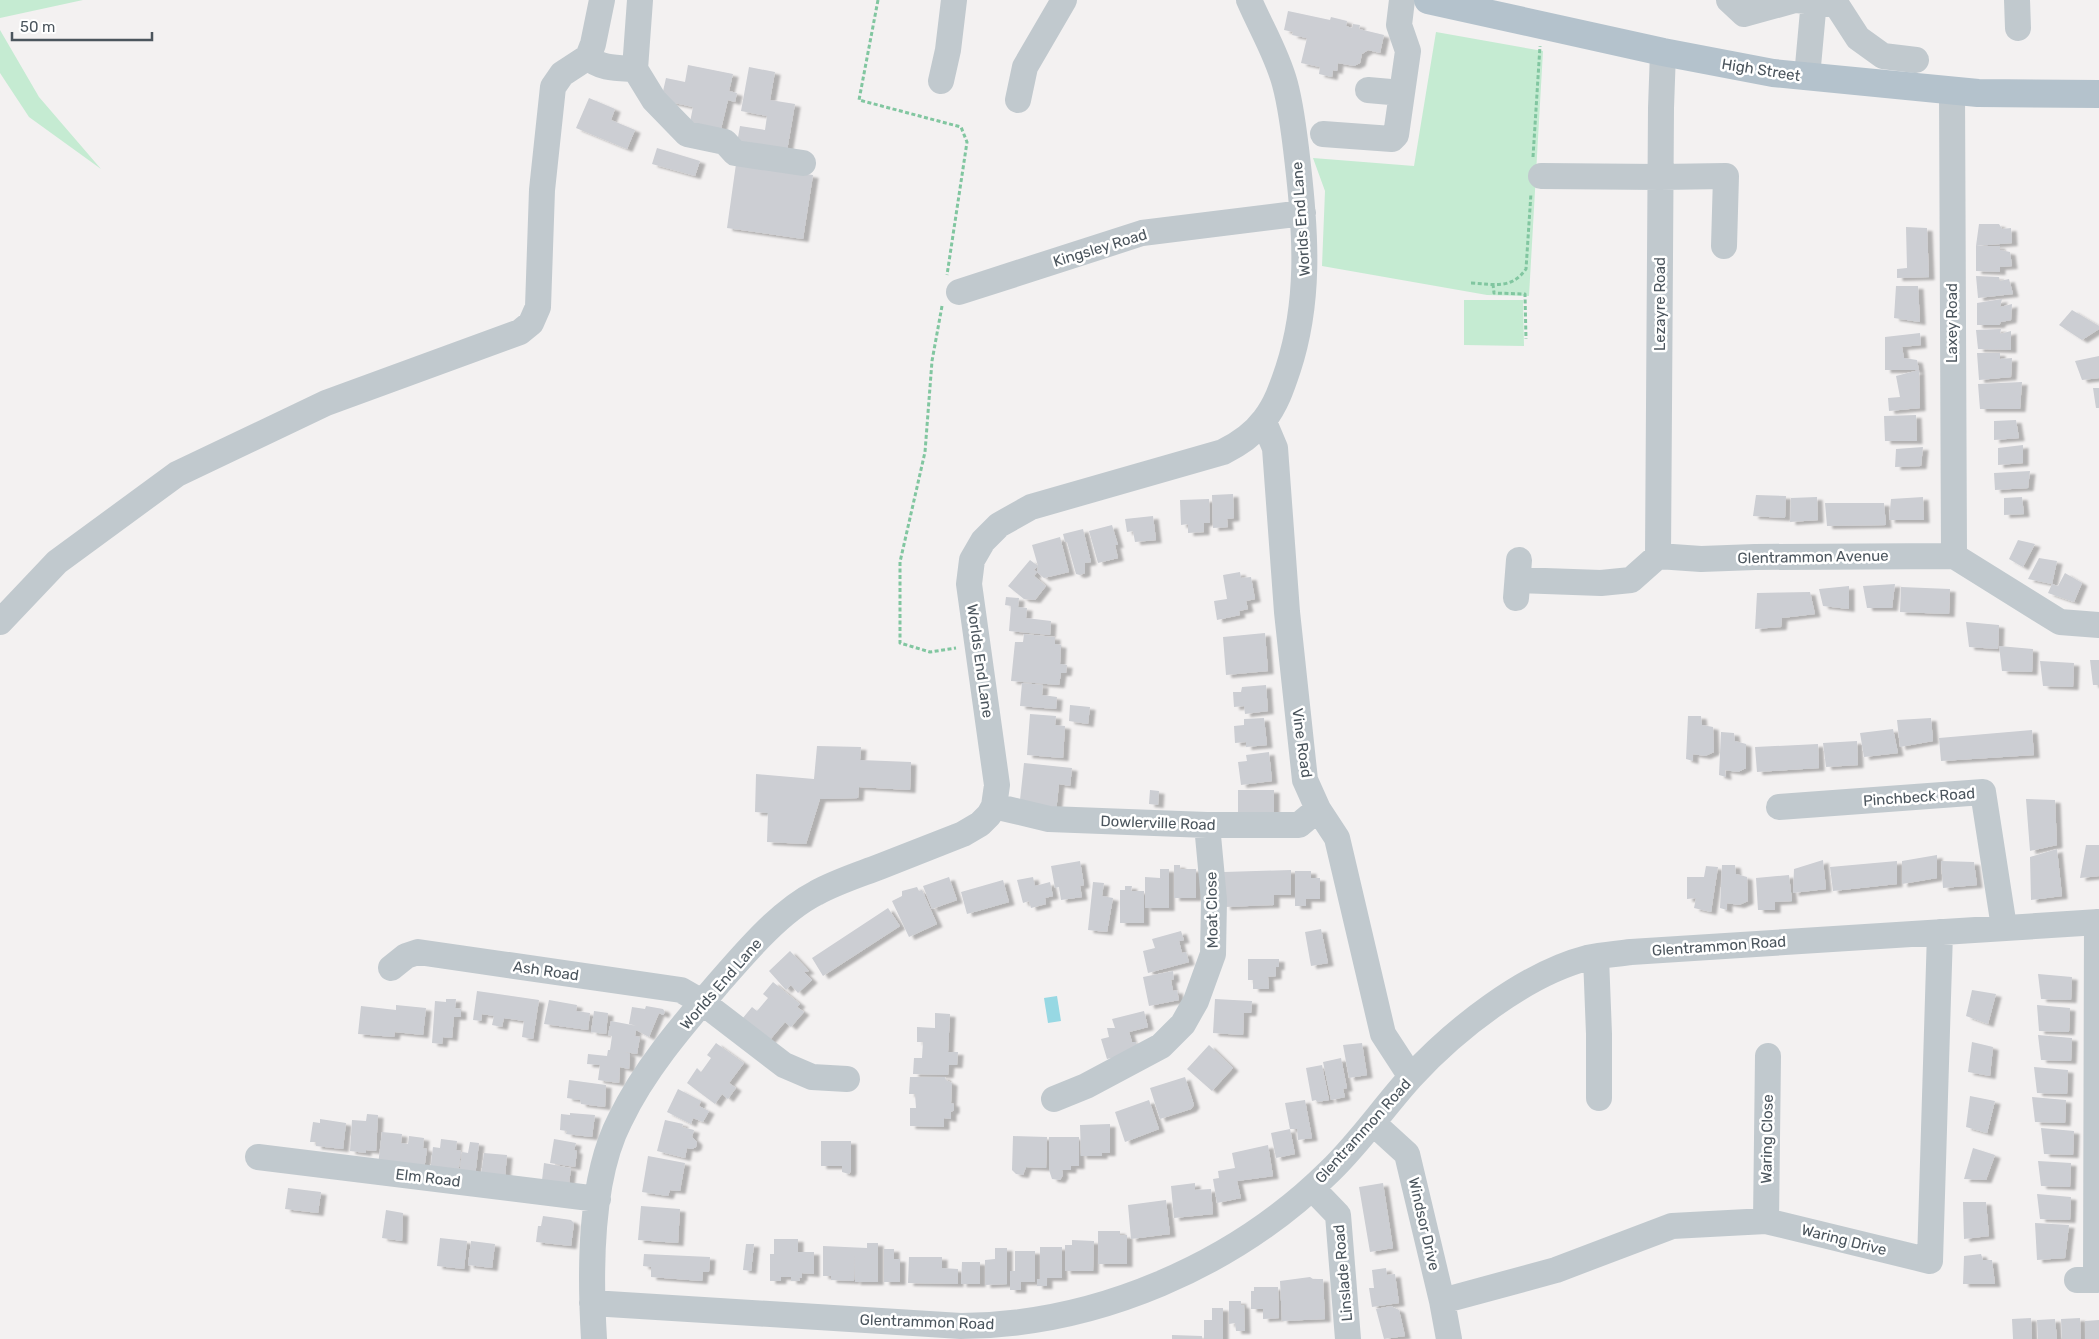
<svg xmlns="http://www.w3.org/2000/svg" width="2099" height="1339" font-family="Rubik,sans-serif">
  <defs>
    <filter id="shadow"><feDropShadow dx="5.5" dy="3" stdDeviation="1" flood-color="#0004"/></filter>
  </defs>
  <rect width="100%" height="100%" fill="#f3f1f1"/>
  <!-- green -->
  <path fill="#c5ebd2" d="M0,0H83L0,18Z
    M0,30L39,97L101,169L29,117L0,73Z
    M1436,32L1543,51L1529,296L1487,295L1322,266L1325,191L1313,158L1414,166Z
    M1464,300H1523L1524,346L1464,345Z"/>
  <!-- water -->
  <path fill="#97d8e3" d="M1057,996L1061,1021L1048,1023L1044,998Z"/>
  <!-- building -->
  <path fill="#ccced3" filter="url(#shadow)" d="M1288,11L1330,20L1331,17L1347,21L1346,26L1352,28L1353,24L1360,25L1359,29L1384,35L1380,53L1368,50L1362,54L1360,63L1354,66L1338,63L1337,71L1333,70L1332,77L1319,74L1320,67L1301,63L1307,38L1292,35L1293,32L1284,30Z
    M688,65L733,74L729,91L737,93L735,102L728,100L721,129L690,122L693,107L661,100L666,78L685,82Z
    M749,67L775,72L770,100L795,104L787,151L737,143L740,126L765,130L767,116L741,111Z
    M589,98L615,109L611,120L635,130L627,149L576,128Z
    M657,148L700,161L695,176L652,164Z
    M736,164L813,175L803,239L727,228Z
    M1979,224H1999L2002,229L2011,228L2012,243L1976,246Z
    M1906,227L1927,228L1929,277L1897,278V269L1907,268Z
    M1976,246H2000V250L2010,252L2012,266L2000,267V272L1976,271Z
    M1976,276L1999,277L2000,281L2009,279L2013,294L1978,298Z
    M1896,286H1918L1920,322L1894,318Z
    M2002,299L2000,307L2012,304L2011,320L2001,322L1999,325H1977V303Z
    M2072,310L2099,326V329L2082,340L2059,325Z
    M2001,329L2000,334L2011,331V350L1978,349L1976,330Z
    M1920,333L1921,345L1902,347L1904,358L1917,360L1919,370H1885V337Z
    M1977,353H2000V359L2012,358L2011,377L1979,380Z
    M2099,356V378L2082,380L2075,361Z
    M1919,370L1920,408L1889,411L1888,398L1900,397L1896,376Z
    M2022,382L2020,409H1980L1978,384Z
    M2093,388H2099V408H2096Z
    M1916,415L1917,441H1885L1884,416Z
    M2016,420L2019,438L1994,440V421Z
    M2023,445V463L1998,465V448Z
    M1923,447L1921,466L1895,467L1896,449Z
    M2030,471L2028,488L1995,490L1994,473Z
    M1233,494L1234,518L1227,519L1228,527L1213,528L1212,495Z
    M1756,495L1786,496L1785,518L1753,516Z
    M1817,497L1818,520L1790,522L1791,498Z
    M1923,497L1924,520H1889L1891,499Z
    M2022,497L2024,514L2004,515V498Z
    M1209,499L1210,523H1204V532L1188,533V524L1181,525L1180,500Z
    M1825,503H1884L1886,525L1827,526Z
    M1153,516L1156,540L1135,542L1133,531L1127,532L1125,519Z
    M1112,525L1118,545H1115L1118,558L1098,563L1089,531Z
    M1083,529L1091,562L1085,563V573L1080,575L1076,574L1067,542H1065L1063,534Z
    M1060,537L1069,572L1044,578L1037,572L1038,566L1032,545Z
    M2018,540L2035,544L2023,567L2009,559Z
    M2039,558L2057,561L2052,584L2028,579Z
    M1030,560L1038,566L1034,570L1037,572L1034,576L1046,586L1035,600L1024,599L1008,586Z
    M1240,572L1241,578L1251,577L1255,599L1246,601L1248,609L1239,611L1240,615L1217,620L1214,601L1227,599L1223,575Z
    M2065,573L2082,583L2074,602L2048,593L2052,584L2058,586Z
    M1895,584L1892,608H1867L1863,586Z
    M1849,586V609L1823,606L1819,589Z
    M1901,587L1950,589L1949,614L1900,612Z
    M1810,592L1815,614L1782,618L1781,627L1755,629L1757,593Z
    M1006,597L1019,598L1018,607L1027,608L1026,618L1051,621L1050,635L1009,631L1011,606L1005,605Z
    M1966,622L1999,625L1998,649L1969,647Z
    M1265,633L1268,671L1226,675L1223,637Z
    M1024,634L1055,637V644L1061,645L1060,664L1067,665L1066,673H1061L1059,685L1011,681L1015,642H1023Z
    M1999,646L2033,649L2032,672L2002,671Z
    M2090,660H2099V685H2093Z
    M2040,661L2074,663L2073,687L2043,686Z
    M1022,683L1043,685L1042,695L1057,697L1056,709L1020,706Z
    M1266,685L1268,711L1245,714L1244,706L1234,707L1233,692H1241L1242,687Z
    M1070,705L1090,707L1088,724L1069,721Z
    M1030,714L1056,716L1055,725L1065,726L1063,758L1027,755Z
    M1688,716H1701L1702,725L1713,727L1714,752L1705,756L1693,754V761L1686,759Z
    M1264,718L1267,745L1246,747V742L1235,743L1234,726L1244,725V719Z
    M1931,718L1933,741L1900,747L1897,720Z
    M1893,729L1898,753L1864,757L1860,733Z
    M2032,730L2034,755L1941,761L1939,738Z
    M1721,732L1734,733L1735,741L1746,744V768L1738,772L1725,770L1726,777L1719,775Z
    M1857,741L1858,765L1826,767L1823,743Z
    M1818,744L1819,768L1757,772L1755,747Z
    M817,746L861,747L860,760L911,762L910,790L859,787L858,798L820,799L806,844L767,842L768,813L755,812L756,774L814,779Z
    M1269,752L1272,781L1241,785L1238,762L1247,761L1246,755Z
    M1024,763L1072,768L1070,786L1059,784L1056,812L1019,809Z
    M1150,790L1159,791L1158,805L1149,804Z
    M1238,790H1274V815L1238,814Z
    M2026,799L2055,800L2057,845L2030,851Z
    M2086,845H2099V876L2080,878Z
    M2057,849L2062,896L2031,900L2030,857Z
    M1937,855V878L1902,884V861Z
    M1823,860L1826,889L1793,893L1794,869Z
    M1080,861L1084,885L1080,886L1082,897L1061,900L1059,887L1055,888L1051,866Z
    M1897,861V884L1833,891L1830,867Z
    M1941,861L1974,862L1977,885L1943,888Z
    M1174,865H1180V869H1196V898H1174Z
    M1722,865H1735L1736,874L1747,877L1748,901L1739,905L1727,903V910L1720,908Z
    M1706,866L1718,867L1711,912L1694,908L1696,898L1687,899V877H1704Z
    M1160,869H1169V908H1145V877L1160,878Z
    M1291,870V895H1274V905L1225,907L1224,872Z
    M1295,871H1311V878H1320V899H1306V906H1295Z
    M1789,875L1792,901L1775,902V910H1758L1756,878Z
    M949,877L957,900L932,909L923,886Z
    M1033,877L1035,886L1050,882L1053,896L1045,898L1046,904L1031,908L1029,901L1023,903L1017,880Z
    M1003,880L1009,902L967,914L961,892Z
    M1093,882L1104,883L1102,896L1113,898L1107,932L1088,930Z
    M1125,886H1132L1131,891H1144V923H1120V890H1125Z
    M917,887L919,891L922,890L937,924L909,937L892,901L902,896V891Z
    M888,908L900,926L823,976L812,958Z
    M1321,929L1328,963L1311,966L1305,932Z
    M1181,931L1184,940L1179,941L1182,953L1186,952L1189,962L1148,973L1143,951L1155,948L1152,939Z
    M790,951L809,971L804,972L812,980L798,993L791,985L786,990L769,971Z
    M1248,959H1279V967H1276V976L1268,977L1269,989H1253V980H1248Z
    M1173,971L1174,979L1171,980L1173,991L1177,990L1179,1000L1149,1006L1143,977Z
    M2038,974L2072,977L2071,1000L2041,999Z
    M773,982L800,1004L797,1007L804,1012L791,1027L785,1022L769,1041L742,1019L752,1007L757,1011L768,998L763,994Z
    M1972,990L1996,994L1988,1024L1966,1016Z
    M477,991L539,1000L533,1039L522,1037L524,1021L504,1018L502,1027L492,1025L494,1016L482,1014L481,1021L473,1020Z
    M446,999H456L455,1008L461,1009V1017H454L452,1038L443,1037L442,1044L432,1043L435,1001L446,1002Z
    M1215,999L1252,1001L1251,1013H1244L1243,1035L1213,1033Z
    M549,1000L577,1005L576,1011L590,1013L588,1030L544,1024Z
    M396,1005L426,1008L423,1035L395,1032L394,1037L358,1034L361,1006L396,1010Z
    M2037,1005L2070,1008L2069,1032L2039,1031Z
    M646,1006L663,1009L665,1012L663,1015L659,1013L649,1037L636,1030L635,1036L640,1037L637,1054L625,1052L630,1054L629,1069L620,1067L619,1083L598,1080L600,1065L587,1064L588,1054L607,1056L608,1050H610L612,1036L608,1035L611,1021L637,1026L629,1024L632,1007L645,1009Z
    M594,1011L608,1013L606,1034L591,1032Z
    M1144,1011L1148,1027L1129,1032L1132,1042H1136L1138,1051L1107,1059L1101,1039L1109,1037L1107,1028H1115L1112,1019Z
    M935,1013L950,1014L948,1052H958L957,1065H949L948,1075L913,1074L914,1058H922L923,1042H917V1027L935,1028Z
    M2038,1035L2072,1038L2071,1061L2041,1060Z
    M1972,1042L1993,1047L1990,1076L1968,1072Z
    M716,1043L744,1063L729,1083L736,1088L728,1099L722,1094L715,1104L687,1083L697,1068L701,1072L711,1058L707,1055Z
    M1362,1043L1367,1075L1349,1078L1343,1045Z
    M1209,1045L1233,1068L1212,1091L1187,1069Z
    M1341,1058L1347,1088L1343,1089L1345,1097L1331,1100L1323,1062Z
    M1322,1065L1329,1100L1317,1102L1316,1100L1312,1101L1306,1068Z
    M2034,1067L2068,1070L2067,1094L2037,1093Z
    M910,1077H945L946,1080L952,1083L951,1103L954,1104V1110L951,1112V1119L944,1118V1127L910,1126V1108H916L915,1094H909Z
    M1185,1077L1194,1105L1191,1109L1160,1119L1150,1088Z
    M569,1080L606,1085L605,1107L581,1104L580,1100L567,1098Z
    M678,1089L701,1101L699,1106L709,1111L703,1122L693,1118L691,1124L667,1112Z
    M1970,1096L1995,1101L1987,1133L1966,1127Z
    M2032,1097L2066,1100L2065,1123L2035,1122Z
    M1149,1100L1159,1129L1125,1142L1115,1112Z
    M1305,1100L1312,1138L1298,1140L1297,1129H1290L1285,1103Z
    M570,1113L595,1115L592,1137L566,1134L567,1131L560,1130L561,1114L570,1115Z
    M367,1114L378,1115L376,1151L366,1150V1153L350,1151L352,1120L366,1121Z
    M320,1119L346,1123L343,1149L316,1146V1142H310L313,1122L320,1123Z
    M665,1120L683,1124L682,1127L694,1130L692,1137L697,1142L696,1147L692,1149L687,1148L685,1158L657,1151Z
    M1110,1124V1153H1102V1156H1081L1080,1125Z
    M2041,1128L2074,1131L2073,1155L2044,1154Z
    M1290,1129L1295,1154L1276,1158L1271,1133Z
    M382,1132L402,1134L401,1143L408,1144L409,1136L424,1138L423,1148L427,1149L424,1170L378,1165Z
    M1013,1136L1047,1137L1046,1168L1026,1167L1023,1175L1016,1174L1012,1170Z
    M1049,1137H1079V1166H1071V1170H1062L1063,1175L1060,1180L1052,1179L1049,1170Z
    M441,1139L457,1141L456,1150L461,1151L458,1176L430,1172L433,1147L440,1148Z
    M554,1139L576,1143L574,1150L577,1151L575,1167L550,1163Z
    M821,1141H851V1171L849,1174L842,1172V1166H821Z
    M470,1142L479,1143L475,1177L459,1175L462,1152L468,1153Z
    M1268,1145L1273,1176L1237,1181L1241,1198L1217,1203L1213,1179L1219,1178L1218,1171L1235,1168L1232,1153Z
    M1973,1148L1995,1155L1986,1180L1964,1179Z
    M484,1153L507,1155L505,1177L481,1175Z
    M648,1156L685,1163L680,1191L670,1190L668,1196L642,1192Z
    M2038,1161L2071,1163L2070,1187L2041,1186Z
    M544,1163L571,1168L569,1184L541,1189Z
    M1195,1183V1190L1211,1189L1213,1214L1174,1218L1171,1186Z
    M1383,1183L1393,1248L1370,1252L1359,1187Z
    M288,1188L321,1192L318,1213L285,1209Z
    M2037,1194L2071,1197L2070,1220L2040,1219Z
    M1166,1200L1170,1234L1131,1239L1128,1205Z
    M1963,1202H1986L1989,1236L1964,1239Z
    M641,1206L680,1209L678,1243L638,1240Z
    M386,1210L403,1213L402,1241L382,1238Z
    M543,1216L571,1220L574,1223L571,1246L536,1242L538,1226H541Z
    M2035,1223L2069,1225L2065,1258L2037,1260Z
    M1098,1231H1120V1235H1127V1264H1098Z
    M440,1238L467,1241L464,1269L437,1266Z
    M774,1239H798V1252H814V1274L802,1273V1278H799L800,1281H791V1277H781V1281H770V1254H774Z
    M1072,1240L1094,1241L1093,1271H1065V1245H1072Z
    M471,1241L495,1244L492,1268L468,1265Z
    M867,1243H878V1282H855V1255L854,1281L831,1280V1276H823V1246L867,1248Z
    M746,1244H754L751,1271L743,1270Z
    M1040,1247H1062V1278H1047V1286H1037V1279H1040Z
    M995,1248H1007V1284L985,1285V1260L995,1259Z
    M884,1249H894V1259H900V1282H884Z
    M1015,1251H1035V1282H1021V1290H1010V1271H1015Z
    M644,1254L710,1257L709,1272H703L702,1281L651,1277V1267L643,1266Z
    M1981,1254L1983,1260H1992L1995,1284H1963L1964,1256Z
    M909,1257H942V1268L958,1269V1284L908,1283Z
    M962,1262H980V1284H961Z
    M1386,1268L1387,1275L1395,1274L1399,1303L1372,1307L1369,1288H1374L1372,1270Z
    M1310,1277L1313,1279H1323L1325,1319L1282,1321L1280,1281Z
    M1254,1287H1278L1279,1318L1263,1319V1309H1251V1291H1254Z
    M1229,1301H1241V1305H1244L1245,1331H1236L1235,1323L1229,1324Z
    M1391,1306L1399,1310L1405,1336L1384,1339L1376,1309Z
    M1212,1308H1223V1339H1204V1320H1212Z
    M2031,1318L2032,1339H2013L2012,1319Z
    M2080,1318L2081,1339H2062L2061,1319Z
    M2055,1319L2057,1339H2038L2037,1320Z
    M2099,1320V1339H2085V1321Z
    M1172,1335L1202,1336V1339H1172Z"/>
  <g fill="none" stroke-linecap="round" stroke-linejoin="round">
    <!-- path -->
    <path stroke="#81c6a0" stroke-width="3" stroke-dasharray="4 2.5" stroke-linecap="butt" d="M878,0L859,100L961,127L967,142L947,275
      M1533,157L1540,46
      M1471,283C1494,284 1511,290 1526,269L1531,193
      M1493,284L1494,293L1525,294L1526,339
      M942,306L932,361L925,452L900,562V643L930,652L956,648"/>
    <!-- minor -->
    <path stroke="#c1c9ce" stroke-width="26" d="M640,0L635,69L654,100L687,134L725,142L735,153L803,163
      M1729,0L1744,14L1795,0
      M1796,0L1836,4L1858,38L1883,56L1916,60
      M2017,0L2018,28
      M588,57C600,69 618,68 635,69
      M1807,77L1814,0
      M941,81L948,50L954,0
      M1368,90L1402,93
      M1952,91L1954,556
      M1018,100L1025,67L1064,0
      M1323,134L1392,139L1396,135L1408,51L1399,25L1402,0
      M1541,176L1660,177L1726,176L1724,246
      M959,292L1142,233L1303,213
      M1264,422L1275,448L1287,612L1305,780L1318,809L1337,838L1383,1034L1411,1077
      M1658,556L1661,108L1663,52
      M1518,580L1601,583L1631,580L1658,556L1701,559L1755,557L1954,556L2060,622L2099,625
      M1516,598L1519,560
      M0,622L57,562L177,474L326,403L520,332L531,323L538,307L542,190L553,87L562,74L588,57L593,44L602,0
      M994,806L1049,819L1207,825H1299L1318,809
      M1779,807L1983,792L2004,927
      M1596,957L1599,1034V1098
      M391,968L406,956L418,952L681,990L702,1002L784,1065L812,1077L847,1079
      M1054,1099L1086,1086L1161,1046L1183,1024L1196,1001L1213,954L1214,900L1207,825
      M1373,1123L1407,1154L1442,1301L1449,1339
      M258,1157L598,1199
      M1312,1188L1338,1215L1348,1339
      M1766,1221L1768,1056
      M2077,1280H2096L2097,922
      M1442,1301L1556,1270L1672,1226L1766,1221L1930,1261L1940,932
      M592,1303L961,1326C1096,1325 1234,1266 1330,1171C1360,1142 1383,1108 1411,1077C1454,1030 1525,974 1587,958C1601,955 1616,954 1631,952L2099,922
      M594,1339C590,1273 589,1180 620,1120C644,1070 681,1027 717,985C744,954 779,912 816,893C836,882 858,875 879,867C907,856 935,845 963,834L980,824L989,815L994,806L997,785L969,584L972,560L983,541L999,525L1031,507L1223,452C1239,444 1253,435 1264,420C1276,405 1282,387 1288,369C1310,302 1306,235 1298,166C1295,139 1292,110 1285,84C1277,54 1261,28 1249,0"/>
    <!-- major -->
    <path stroke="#b4c2cc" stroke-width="28" d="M1428,0L1663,52L1773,73L1978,93L2099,94"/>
  </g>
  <g text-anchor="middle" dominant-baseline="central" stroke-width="5" stroke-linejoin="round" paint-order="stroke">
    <!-- street labels -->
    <g font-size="15" fill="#4b555d" stroke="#fff">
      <text transform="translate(1761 70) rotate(9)">High Street</text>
      <text transform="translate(1301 219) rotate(-94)">Worlds End Lane</text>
      <text transform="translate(1100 248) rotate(-17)">Kingsley Road</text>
      <text transform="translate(1660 304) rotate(-90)">Lezayre Road</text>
      <text transform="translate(1952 323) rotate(-90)">Laxey Road</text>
      <text transform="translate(1813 557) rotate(-1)">Glentrammon Avenue</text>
      <text transform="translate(980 661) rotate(82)">Worlds End Lane</text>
      <text transform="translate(1302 743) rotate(82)">Vine Road</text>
      <text transform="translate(1919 797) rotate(-4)">Pinchbeck Road</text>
      <text transform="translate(1158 823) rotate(2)">Dowlerville Road</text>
      <text transform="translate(1212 910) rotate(-91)">Moat Close</text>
      <text transform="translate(1719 946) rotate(-4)">Glentrammon Road</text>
      <text transform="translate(546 971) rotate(8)">Ash Road</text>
      <text transform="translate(721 984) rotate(-49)">Worlds End Lane</text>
      <text transform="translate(1363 1131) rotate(-48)">Glentrammon Road</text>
      <text transform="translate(1767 1139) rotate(-89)">Waring Close</text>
      <text transform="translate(428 1178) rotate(7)">Elm Road</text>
      <text transform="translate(1424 1224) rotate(77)">Windsor Drive</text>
      <text transform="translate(1844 1240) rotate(14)">Waring Drive</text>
      <text transform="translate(1343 1273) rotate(-95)">Linslade Road</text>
      <text transform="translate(927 1322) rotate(2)">Glentrammon Road</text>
    </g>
  </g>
  <!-- scale -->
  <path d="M12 32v8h140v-8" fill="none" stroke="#4b555d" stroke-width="2.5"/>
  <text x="20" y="32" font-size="15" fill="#4b555d" stroke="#ffffff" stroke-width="4" paint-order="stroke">50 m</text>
</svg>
